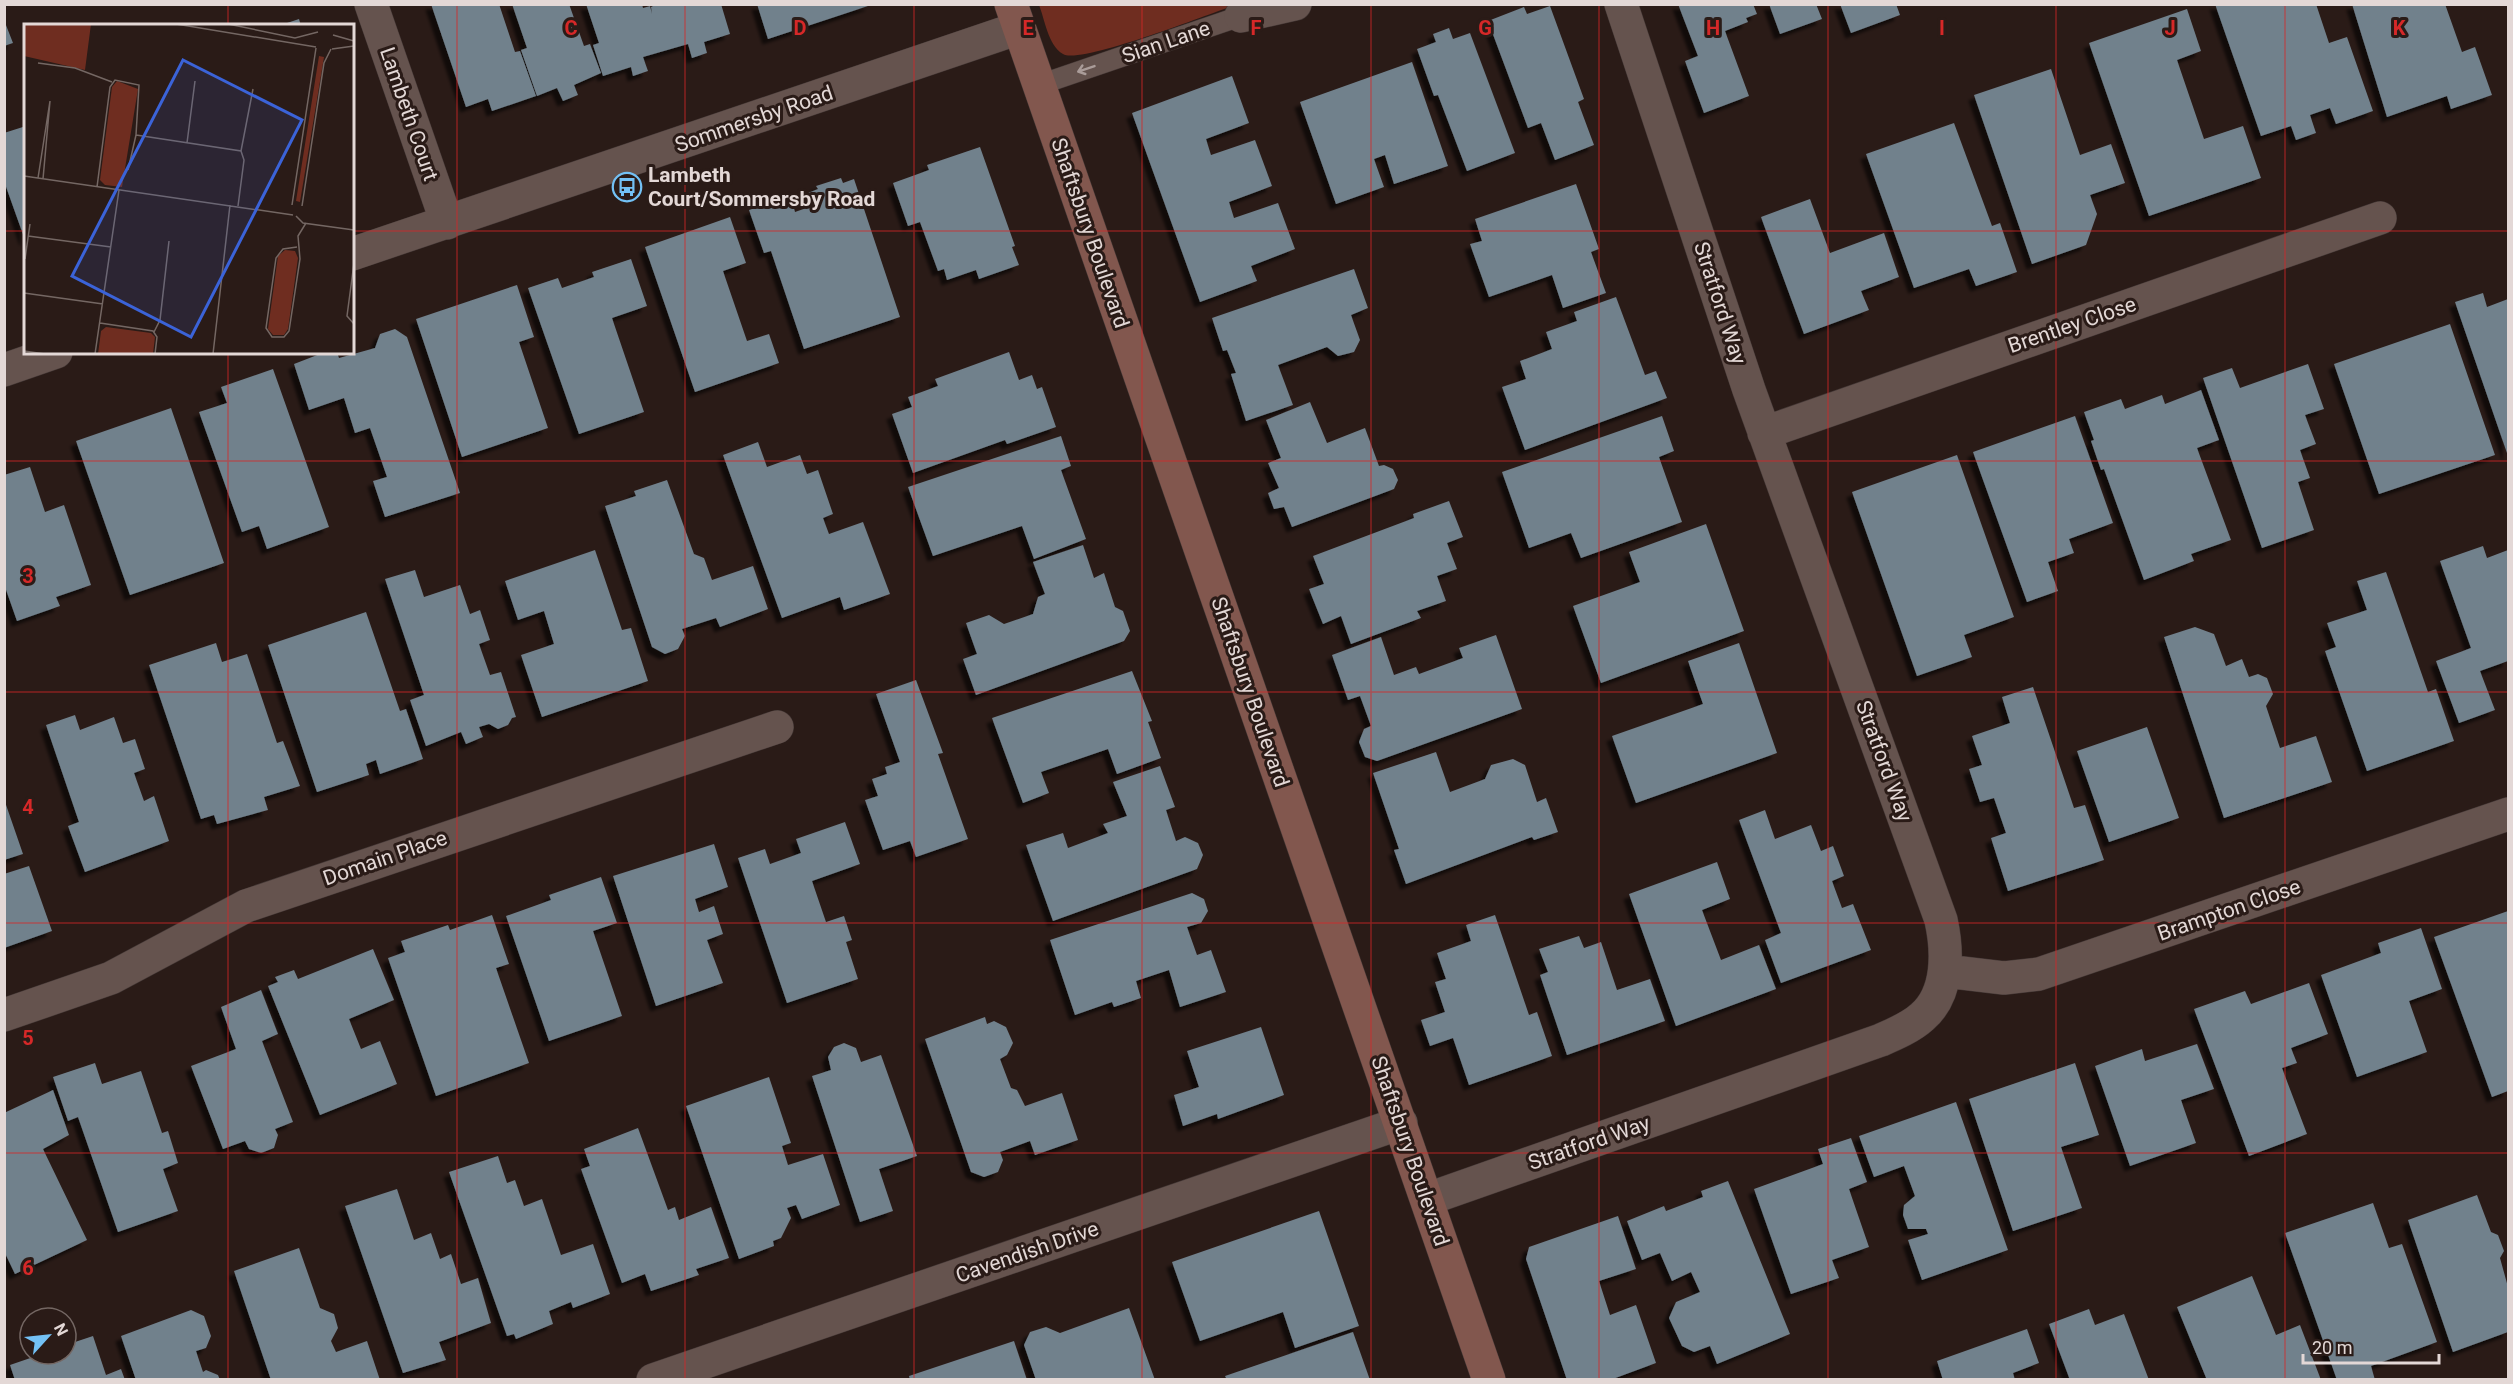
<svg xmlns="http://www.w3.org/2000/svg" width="2513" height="1384" font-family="Roboto,sans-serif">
  <defs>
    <filter id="shadow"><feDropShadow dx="-5.5" dy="5.5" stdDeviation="1.5" flood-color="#0009"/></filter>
  </defs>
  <rect width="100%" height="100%" fill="#2a1b17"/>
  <!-- green -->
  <path fill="#6f2d20" d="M1039,5H1235C1209,14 1080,65 1063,54C1048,45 1045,20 1039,5Z"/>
  <!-- building -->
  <path fill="#71818c" filter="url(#shadow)" d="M431,4H499L515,52L520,51L536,96L492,111L488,99L466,107Z
    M512,4H569L584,46L590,44L601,73L574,85L578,95L563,101L557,88L537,96L521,50L527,48Z
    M586,4H642L643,8L650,6L652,14L651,7L657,4H721L730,34L704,42L707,53L692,58L688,44L643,57L648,71L633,76L631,67L603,76L593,45L599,43Z
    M757,4H870L871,5L768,39Z
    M1678,4H1753L1757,14L1746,18L1748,22L1725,31L1749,96L1704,113L1685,61L1698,56Z
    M1769,4H1816L1822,19L1780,34Z
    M1840,4H1896L1900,15L1851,33Z
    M2215,4H2316L2329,43L2347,37L2373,111L2336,124L2330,108L2310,115L2316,133L2296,140L2291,126L2261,136Z
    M2352,4H2445L2462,52L2475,47L2492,95L2451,109L2447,96L2387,117Z
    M1550,6L1584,99L1578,102L1594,145L1555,160L1541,123L1528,128L1488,21L1524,7L1527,14Z
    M2187,9L2201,51L2177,60L2204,139L2243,126L2261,178L2149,216L2089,43Z
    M299,19L301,26H281V25Z
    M4,20L13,43L4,46Z
    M1449,28L1453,39L1470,33L1515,153L1467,171L1438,95L1434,96L1417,49L1436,42L1433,34Z
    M1412,62L1448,166L1394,184L1385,155L1374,159L1384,187L1336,204L1300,102Z
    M2051,69L2080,155L2111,144L2125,183L2090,195L2097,214L2086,245L2032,264L1974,95Z
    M1232,76L1249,123L1206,139L1211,155L1255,140L1272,186L1229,202L1234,218L1278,203L1295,249L1251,266L1257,281L1200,302L1132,113Z
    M1954,123L1992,226L2000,223L2017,272L1976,286L1969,269L1914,288L1866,154Z
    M26,126V240H25L4,181V133Z
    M980,147L1015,246L1012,247L1019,265L979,279L976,270L947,280L944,269L938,271L920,222L908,226L893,183L929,170L927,165Z
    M841,178L843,183L854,179L900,317L804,349L771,251L764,253L749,210L791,196L795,212L812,206L808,193L818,189L816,186Z
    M1576,184L1599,249L1591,252L1606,293L1563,308L1552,275L1489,297L1470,244L1482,241L1475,219Z
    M1810,199L1830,253L1884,233L1899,277L1861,291L1869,310L1804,334L1761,217Z
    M730,217L746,263L723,271L747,341L769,334L779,363L695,392L645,247Z
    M631,259L647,306L612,318L644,412L579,434L528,288L558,278L562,288L594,277L592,272Z
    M1354,269L1368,308L1351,315L1360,340L1354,352L1338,356L1327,347L1278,365L1293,405L1246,421L1231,374L1236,373L1227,350L1223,351L1212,318Z
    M517,285L534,337L519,342L548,428L462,457L416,319Z
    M2483,293L2487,307L2508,299V456L2455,302Z
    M1616,297L1645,375L1656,371L1667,398L1525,450L1502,387L1526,379L1520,361L1552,349L1546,332L1577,321L1574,312Z
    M2450,324L2495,455L2379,494L2334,364Z
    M395,329L407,337L460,493L385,517L373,481L387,477L370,428L355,433L344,398L309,410L294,364L325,352H337L339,358L375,348L380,334Z
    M1009,352L1019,380L1032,375L1037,389L1042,387L1056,427L1007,444L1005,440L913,473L892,414L912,407L908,397L938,386L935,379Z
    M2308,364L2324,409L2305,415L2316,444L2300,450L2310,478L2298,482L2314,530L2262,548L2203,378L2232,368L2240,388Z
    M273,369L329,527L267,549L259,526L242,532L199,412L227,403L221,387Z
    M2201,390L2219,440L2197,448L2231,540L2191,554L2194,561L2144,580L2104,469L2101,470L2091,441L2094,440L2084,412L2121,399L2125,409L2162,395L2165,404Z
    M1310,402L1327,443L1365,428L1379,466L1384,465L1393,469L1398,480L1394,489L1292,527L1284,507L1274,509L1268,493L1279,488L1268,463L1281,458L1266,420Z
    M171,408L224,563L130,595L76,441Z
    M1662,416L1674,451L1659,457L1682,522L1581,558L1571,533L1529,548L1502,472Z
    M2075,416L2113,523L2069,539L2074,553L2048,562L2058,591L2027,602L1973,452Z
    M1061,436L1071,466L1061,470L1086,539L1034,559L1022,526L933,556L908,487Z
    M758,442L767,467L800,455L807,474L818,470L833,514L823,518L829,534L863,522L890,594L844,610L840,597L782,618L723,455Z
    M1957,455L2014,617L1964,635L1972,657L1917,676L1852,492Z
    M30,467L45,512L64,505L91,585L56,597L60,606L17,621L4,584V475Z
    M667,480L694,554L704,558L712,580L753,566L768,609L720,627L716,618L682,629L685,636L678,649L665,654L652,647L605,506L636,496L634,491Z
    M1449,501L1463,537L1447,543L1457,569L1437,576L1446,601L1417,611L1421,618L1351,644L1341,616L1323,624L1309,589L1324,584L1313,556L1414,518L1413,514Z
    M1706,524L1744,631L1601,683L1573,606L1640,582L1629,552Z
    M1083,545L1094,578L1104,573L1115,607L1123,611L1130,631L1124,641L976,695L963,659L977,654L966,623L989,615L1004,624L1033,614L1038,597L1045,594L1033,562Z
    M2483,546L2487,558L2508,550V661L2480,671L2495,710L2459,723L2436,661L2471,648L2440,561Z
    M595,550L622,630L631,628L648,681L542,717L521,655L554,644L544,611L518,620L505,581Z
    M415,570L424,597L460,585L470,614L480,610L490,640L479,644L490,675L501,672L516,717L512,718L508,725L498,729L489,724L479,727L483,737L466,744L461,732L426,746L410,700L424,695L385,579Z
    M2386,572L2428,692L2436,689L2454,741L2367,771L2325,651L2336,647L2327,623L2367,610L2357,581Z
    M366,612L400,711L406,709L423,759L380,774L376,760L366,764L369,775L317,792L268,645Z
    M2195,627L2214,634L2226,666L2242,659L2249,677L2258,674L2267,678L2273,694L2266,706L2280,748L2316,736L2332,782L2224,818L2164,637Z
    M1496,635L1522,709L1377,761L1365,757L1359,742L1364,729L1371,726L1360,696L1348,700L1332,655L1381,637L1394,675L1416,667L1419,674L1463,658L1459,648Z
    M216,643L222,662L247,654L277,743L283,741L300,786L264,797L268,810L217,824L214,815L201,819L149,665Z
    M1739,643L1777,753L1636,803L1612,736L1703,704L1688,661Z
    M1132,671L1152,721L1148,722L1161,758L1117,774L1108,749L1041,772L1049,793L1023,803L992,718Z
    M916,680L943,753L938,754L968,839L916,857L910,841L883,850L865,800L878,796L872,779L887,774L885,767L900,762L876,694Z
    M2033,687L2074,808L2085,805L2104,860L2008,891L1991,838L2006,833L1994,798L1980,802L1969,769L1982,765L1972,736L2010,723L2002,697Z
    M75,715L80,730L114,717L123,743L135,739L145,769L134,773L144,801L154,796L169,841L85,872L68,826L79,822L46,725Z
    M2147,727L2179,818L2109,842L2077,751Z
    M1436,752L1450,792L1485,779L1491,765L1513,759L1525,765L1537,802L1546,798L1558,832L1534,840L1532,837L1406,884L1394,850L1399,849L1373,773Z
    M1160,766L1175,807L1166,810L1176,841L1185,837L1198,843L1203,855L1197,869L1053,921L1026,845L1063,833L1068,848L1108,833L1103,824L1127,816L1113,782Z
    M4,799L23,854L4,860Z
    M1765,810L1775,839L1811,825L1821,851L1833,846L1844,876L1832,881L1842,908L1853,904L1871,950L1781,983L1765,940L1781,933L1739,820Z
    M845,822L860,864L812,881L826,922L844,916L852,940L846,942L858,979L787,1003L738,858L765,849L770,864L801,853L796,839Z
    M714,844L728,887L695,899L699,912L714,906L723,934L707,940L723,983L656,1006L613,876Z
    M1717,862L1730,899L1702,910L1721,960L1759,945L1776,989L1676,1026L1629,894Z
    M29,866L52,931L4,948V874Z
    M601,877L617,923L593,931L622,1016L549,1041L506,916L551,900L549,895Z
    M1192,893L1204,899L1208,911L1201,923L1187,927L1197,955L1211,950L1226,992L1180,1007L1169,970L1136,981L1141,998L1114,1007L1112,1002L1075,1015L1050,940Z
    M2508,911V1091L2492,1097L2434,937Z
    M492,915L509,964L496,968L529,1063L436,1096L388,958L405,952L401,941L448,925L450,930Z
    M1495,915L1529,1015L1537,1012L1552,1056L1469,1085L1453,1038L1430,1046L1421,1020L1445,1012L1435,982L1446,979L1437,953L1471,941L1466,925Z
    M2421,928L2442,989L2409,1001L2427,1052L2357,1077L2321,975L2381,953L2378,943Z
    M1579,936L1584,948L1601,942L1617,990L1650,979L1665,1021L1567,1055L1540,975L1548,972L1539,949Z
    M373,949L394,1000L349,1019L361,1049L380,1041L397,1084L320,1115L268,986L278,982L275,977L294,970L298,979Z
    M2309,983L2328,1034L2291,1048L2297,1063L2282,1068L2307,1134L2249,1156L2194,1009L2245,991L2251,1004Z
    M261,990L278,1034L262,1041L293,1122L275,1129L278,1135L274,1148L261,1153L249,1149L245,1141L223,1149L191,1066L236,1049L221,1007Z
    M985,1017L987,1024L994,1021L1006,1027L1013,1043L1007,1055L1000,1059L1011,1088L1017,1090L1025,1106L1062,1093L1078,1140L1035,1155L1030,1141L1000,1152L1003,1160L998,1172L984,1177L971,1172L925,1039Z
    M1261,1027L1284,1095L1218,1119L1217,1114L1183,1126L1174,1095L1199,1087L1187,1051Z
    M844,1043L856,1048L861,1062L881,1055L917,1156L879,1169L893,1211L860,1222L812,1076L831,1070L828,1057L834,1047Z
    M2197,1044L2214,1089L2181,1100L2196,1143L2130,1166L2095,1066L2142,1049L2145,1061Z
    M95,1063L102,1084L141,1071L162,1133L168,1131L178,1163L163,1169L178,1211L118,1232L78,1117L68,1121L53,1077Z
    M2075,1063L2099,1135L2061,1147L2082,1208L2013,1231L1969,1099Z
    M769,1077L791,1143L782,1146L788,1165L823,1154L840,1205L802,1219L796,1205L787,1208L791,1218L781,1238L773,1241L774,1246L739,1259L686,1106Z
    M53,1090L69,1135L43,1149L87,1240L15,1274L4,1251V1113Z
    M1956,1102L2008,1250L1922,1280L1908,1240L1928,1234L1926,1229H1908L1903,1215L1904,1205L1915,1196L1904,1166L1874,1177L1859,1136Z
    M638,1128L668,1210L675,1207L679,1220L711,1207L729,1258L696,1269L699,1275L651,1291L645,1274L622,1283L581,1169L590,1166L584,1149Z
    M1851,1138L1867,1182L1849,1189L1869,1247L1832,1260L1839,1278L1791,1294L1754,1189L1823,1164L1818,1149Z
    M498,1156L507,1183L515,1180L524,1206L542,1199L561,1255L593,1244L610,1294L573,1308L571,1302L549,1311L553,1324L516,1339L514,1334L507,1336L449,1172Z
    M1728,1181L1790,1334L1717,1364L1710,1346L1694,1352L1682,1346L1669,1318L1676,1302L1700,1292L1691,1272L1672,1281L1660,1253L1642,1260L1627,1221L1664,1206L1666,1211L1703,1197L1701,1191Z
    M397,1189L414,1240L431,1233L440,1259L451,1254L461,1284L478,1278L491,1323L439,1342L446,1360L403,1373L345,1206Z
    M2477,1195L2491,1232L2498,1235L2504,1251L2500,1258L2508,1287V1332L2453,1352L2408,1220Z
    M2373,1203L2389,1248L2402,1244L2437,1342L2371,1366L2375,1380H2337L2285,1233Z
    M1319,1211L1359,1326L1295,1348L1283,1312L1200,1341L1172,1262Z
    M1618,1216L1636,1269L1599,1281L1610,1315L1636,1305L1656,1363L1610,1380H1567L1526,1259L1529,1247Z
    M299,1248L320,1308L334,1314L338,1328L331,1341L336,1352L367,1341L380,1380H271L234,1271Z
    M2252,1276L2276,1335L2300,1325L2321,1380H2207L2177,1307Z
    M1129,1308L1155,1380H1036L1024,1345L1030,1332L1046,1327L1060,1333Z
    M2089,1309L2095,1325L2124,1314L2149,1380H2070L2049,1324Z
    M191,1310L204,1316L211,1336L206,1348L196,1351L203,1372L206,1370L218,1375L220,1380H136L121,1336Z
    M2027,1329L2039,1363L2013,1373L2015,1380H1943L1937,1361Z
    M1353,1332L1370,1380H1227L1225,1376Z
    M93,1336L106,1375L121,1369L125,1380H15L10,1365L42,1354H66V1345Z
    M1014,1341L1027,1380H910L909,1376Z"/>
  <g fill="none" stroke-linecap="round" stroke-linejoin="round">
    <!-- lane casing -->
    <g stroke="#443836" stroke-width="21">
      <path id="lane" d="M1039,85L1241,16"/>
    </g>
    <!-- street casing -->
    <g stroke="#443836" stroke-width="34">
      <path id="street" d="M371,4L447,223
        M1241,16L1295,4
        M352,254L1019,28
        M4,370L56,352
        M1764,433L2380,218
        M1945,971L2004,978L2039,974L2508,814
        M4,1015L111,978L246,906L777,727
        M1428,1199L1881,1040C1895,1034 1911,1027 1922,1017C1949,994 1948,952 1941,920L1749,390L1621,4
        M653,1380L1401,1123"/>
    </g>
    <!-- secondary casing -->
    <g stroke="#443836" stroke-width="34">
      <path id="secondary" d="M1011,4L1489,1380"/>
    </g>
    <!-- lane -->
    <use href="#lane" stroke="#65534e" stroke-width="20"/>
    <!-- street -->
    <use href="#street" stroke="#65534e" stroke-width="33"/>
    <!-- secondary -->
    <use href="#secondary" stroke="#82574e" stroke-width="33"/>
  </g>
  <!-- one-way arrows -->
  <defs><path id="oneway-shaft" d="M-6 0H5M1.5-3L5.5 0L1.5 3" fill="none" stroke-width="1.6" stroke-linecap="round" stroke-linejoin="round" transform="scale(1.5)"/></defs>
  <use stroke="#aa9c99" href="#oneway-shaft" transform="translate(1086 69) rotate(161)"/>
  <!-- grid -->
  <path fill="none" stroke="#d62828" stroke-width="1.5" stroke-opacity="0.55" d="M228,4V26M457,4V1380M685,4V1380M914,4V1380M1142,4V1380M1371,4V1380M1599,4V1380M1828,4V1380M2056,4V1380M2285,4V1380M4,231H26M352,231H2508M228,352V1380M4,461H2508M4,692H2508M4,923H2508M4,1153H2508"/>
  <!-- icons -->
  <defs>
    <g id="bus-ring" transform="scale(1.5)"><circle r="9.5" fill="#2a1b17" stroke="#73c1f5" stroke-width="1.5"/><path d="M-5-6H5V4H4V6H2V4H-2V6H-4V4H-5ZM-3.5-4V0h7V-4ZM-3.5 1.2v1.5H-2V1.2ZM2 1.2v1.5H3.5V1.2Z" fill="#73c1f5"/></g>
  </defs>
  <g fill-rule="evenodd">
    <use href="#bus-ring" x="627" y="187"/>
  </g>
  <g text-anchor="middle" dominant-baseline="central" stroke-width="6" stroke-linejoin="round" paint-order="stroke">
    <!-- street labels -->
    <g font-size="21" fill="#e3d8d6" stroke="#2a1b17">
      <text transform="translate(1166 42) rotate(-19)">Sian Lane</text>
      <text transform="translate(409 114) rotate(71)">Lambeth Court</text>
      <text transform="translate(754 119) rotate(-19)">Sommersby Road</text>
      <text transform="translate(1090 233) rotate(71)">Shaftsbury Boulevard</text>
      <text transform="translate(1720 303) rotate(72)">Stratford Way</text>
      <text transform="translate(2072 325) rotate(-19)">Brentley Close</text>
      <text transform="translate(1250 692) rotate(71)">Shaftsbury Boulevard</text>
      <text transform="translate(1884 761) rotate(70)">Stratford Way</text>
      <text transform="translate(385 858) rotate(-19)">Domain Place</text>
      <text transform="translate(2229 910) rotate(-19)">Brampton Close</text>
      <text transform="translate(1589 1143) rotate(-19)">Stratford Way</text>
      <text transform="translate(1410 1151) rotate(71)">Shaftsbury Boulevard</text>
      <text transform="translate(1027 1252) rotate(-19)">Cavendish Drive</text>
    </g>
    <!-- poi labels -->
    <g font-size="21" font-weight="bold" fill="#e3d8d6" stroke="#2a1b17" text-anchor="start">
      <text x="648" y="175">Lambeth<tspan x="648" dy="24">Court/Sommersby Road</tspan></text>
    </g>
  </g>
  <!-- overview -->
  <g transform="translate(24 24)">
    <rect width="330" height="330" fill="#2a1b17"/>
    <path d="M0,0H67L61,46L0,32ZM295,32L300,33L276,178L272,177ZM93,57L114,65L98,163L81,161L76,156L88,63ZM261,226L271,227L274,234L264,305L260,311H249L244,305L254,232ZM82,303L127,309L131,313L129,330H74L77,307Z" fill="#6f2d20"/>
    <path fill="none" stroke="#746763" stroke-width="1.5" d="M152,0L292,23M204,0L271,14L294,8M309,11L330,17M308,25L330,22M14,39L51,44L88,58M112,111L217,127L220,136L214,182M163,119L171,57M217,127L229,65M104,146L112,111M0,152L269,191M14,154L26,77L19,155M73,163L86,63L91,56L115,61L112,111M268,181L292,24M278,182L300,39L307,25M272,192L279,199L330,206M4,212L87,223M273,223L259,225L252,234L242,304L248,313H260L265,307L276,235L274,212L282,199M1,235L6,200M330,239L323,292L330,300M0,269L79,280M76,299L129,307L133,313L131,330M130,308L136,296L145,217M0,327L21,330M71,330L95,166M189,330L206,181"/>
    <path fill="#3b63d8" fill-opacity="0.15" stroke="#3b63d8" stroke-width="3" d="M159,36L278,96L167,313L48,252Z"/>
    <rect width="330" height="330" fill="none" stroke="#e3d8d6" stroke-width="3"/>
  </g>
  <g font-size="20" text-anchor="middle" font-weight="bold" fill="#d62828" stroke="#2a1b17" stroke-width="6" stroke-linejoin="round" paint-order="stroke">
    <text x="571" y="35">C</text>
    <text x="800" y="35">D</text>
    <text x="1028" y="35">E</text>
    <text x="1256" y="35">F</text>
    <text x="1485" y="35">G</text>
    <text x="1713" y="35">H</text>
    <text x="1942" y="35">I</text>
    <text x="2170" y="35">J</text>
    <text x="2399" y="35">K</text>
    <text x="28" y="583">3</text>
    <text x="28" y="814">4</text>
    <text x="28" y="1045">5</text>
    <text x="28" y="1275">6</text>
  </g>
  <!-- border -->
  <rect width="2513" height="1384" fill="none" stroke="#e3d8d6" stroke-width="12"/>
  <!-- north arrow -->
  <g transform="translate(48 1336) rotate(63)"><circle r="28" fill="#2a1b17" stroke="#746763" stroke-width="1.5"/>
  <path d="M0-4.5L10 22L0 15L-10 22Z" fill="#73c1f5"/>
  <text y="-9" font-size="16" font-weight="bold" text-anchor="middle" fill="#e3d8d6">N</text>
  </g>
  <!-- scale -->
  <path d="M2303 1354v9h136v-9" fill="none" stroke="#e3d8d6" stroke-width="3"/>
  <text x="2312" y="1354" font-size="18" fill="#e3d8d6" stroke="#2a1b17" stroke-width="4.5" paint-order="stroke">20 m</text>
</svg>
